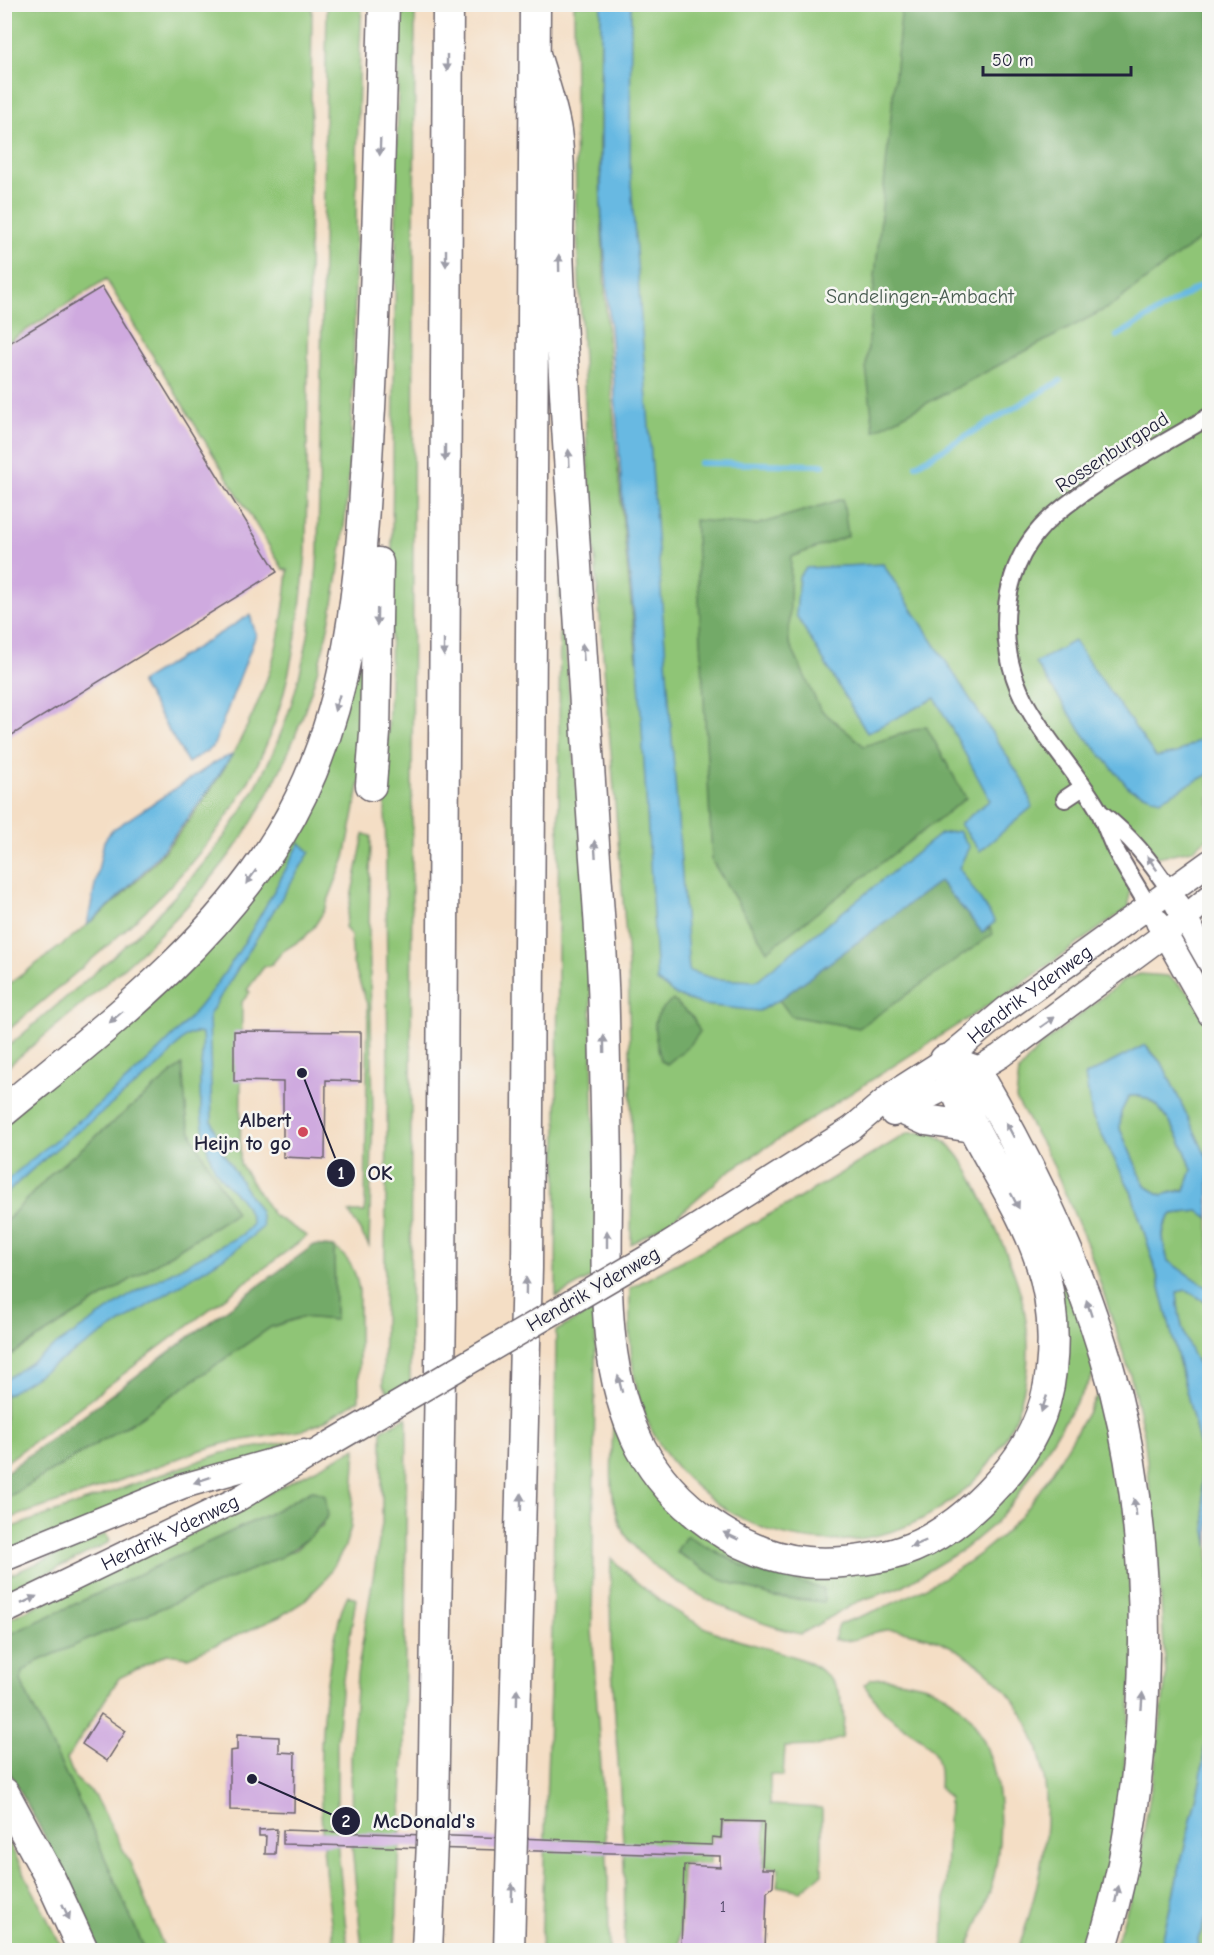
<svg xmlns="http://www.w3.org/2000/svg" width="1214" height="1955" font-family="'Comic Neue',sans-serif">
  <rect width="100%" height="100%" fill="#f6f6f2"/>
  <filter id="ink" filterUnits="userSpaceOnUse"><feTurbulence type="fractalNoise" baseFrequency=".0167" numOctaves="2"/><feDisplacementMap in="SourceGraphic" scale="12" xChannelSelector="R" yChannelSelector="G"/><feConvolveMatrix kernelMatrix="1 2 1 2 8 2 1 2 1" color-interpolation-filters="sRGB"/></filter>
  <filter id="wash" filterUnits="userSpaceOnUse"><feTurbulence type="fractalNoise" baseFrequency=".008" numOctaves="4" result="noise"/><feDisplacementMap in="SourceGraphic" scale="24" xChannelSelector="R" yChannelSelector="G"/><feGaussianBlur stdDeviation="1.35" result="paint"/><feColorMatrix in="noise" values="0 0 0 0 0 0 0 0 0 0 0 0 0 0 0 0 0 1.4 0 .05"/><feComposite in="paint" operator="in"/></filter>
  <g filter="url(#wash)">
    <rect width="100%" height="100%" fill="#f4dec5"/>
    <!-- green -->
    <path fill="#8fc576" stroke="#587458" stroke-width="1.5" fill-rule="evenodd" d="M415,4L410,1382L389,1394L383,1385L388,1067L385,790L390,687L399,5Z
      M4,5H312L306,552C300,617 292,682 267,743C217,866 102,949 5,1033V987C40,961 76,936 109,907C179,845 239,761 269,673C280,639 285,605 288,570L283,569L106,279L5,344Z
      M327,5H362C356,113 357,223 354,332C351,508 343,685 243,836C183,926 86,1000 5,1069V1049C186,897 303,803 318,550Z
      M574,5H601C601,71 598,137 601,204C610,459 644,714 671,968L639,570L624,5H1210L1209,837L1192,850L1157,857L1140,836L1114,856L1130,884L1129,907L1023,983L729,1171L671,1221L631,1244L632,1139L628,962L588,471L576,209Z
      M560,583L590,952L597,1274L556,1297Z
      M362,640L364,761L345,858L324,911L314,927L304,938L283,951L271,965L264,967L247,990L250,992L242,1002L240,1164L273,1215L307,1236L5,1463V1359L236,1213L193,1138L187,1119L181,1066L52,1173L5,1222V1115L248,891Z
      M364,834L371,836L369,929L373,1109L369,1246L349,1212H365L368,1007L353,963L351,936L345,927Z
      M1140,974L1168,976L1192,995L1209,1030V1162L1163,1065L1146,1045L1092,1116L1131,1191L1154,1263L1198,1438L1206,1531L1209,1547V1713L1201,1778L1160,1950H1114L1136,1880L1155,1764L1166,1676L1160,1587L1144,1433L1130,1374L1089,1249L1051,1160L1016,1099L1019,1071L1039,1047L1124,980Z
      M969,1092L1011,1147L1099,1366L1017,1497L995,1523L964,1549L901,1587L857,1602L801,1634C746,1622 629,1573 616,1512C608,1482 613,1447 613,1416L640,1468L801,1568L976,1517L1060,1358ZM687,1536L749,1569L779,1579L722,1580L677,1552Z
      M1129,1096C1133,1096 1140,1095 1143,1097C1165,1104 1186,1149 1192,1170L1185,1189L1161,1195L1145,1186L1120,1129L1121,1112Z
      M908,1133C916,1133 929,1131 936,1135C964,1151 979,1192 992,1220C1004,1247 1017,1276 1023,1304C1063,1488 851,1612 706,1495C679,1474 659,1450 646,1418C629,1375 629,1332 630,1288L791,1203Z
      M1200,1211L1209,1218V1289L1168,1261C1163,1242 1159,1230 1172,1214Z
      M334,1247C350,1259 356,1271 359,1291V1400L319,1424L299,1431L226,1443L195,1452L89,1492L5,1520V1499L133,1422L271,1327L302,1317L335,1320Z
      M1186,1290L1209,1304L1210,1373L1206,1378C1187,1348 1179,1328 1177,1292Z
      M596,1308L592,1629L608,1874L609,1950H541L553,1600L556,1331Z
      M1104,1384L1125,1509L1134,1661L1121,1804L1089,1950H1018C1049,1861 1071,1750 993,1677C975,1660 951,1644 927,1637C915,1634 899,1628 886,1630C867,1632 856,1644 834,1640L839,1624C900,1604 979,1566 1021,1515C1053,1476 1078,1428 1104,1384Z
      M407,1417L404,1756L395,1950H362L352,1847L351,1758L357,1675L382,1523V1430Z
      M301,1440L267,1457L5,1552L4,1530L222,1453Z
      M356,1448L351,1527L344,1549L325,1580L303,1602L279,1617L188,1657L167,1654L119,1678L67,1759L74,1777L96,1797L131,1865L165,1950H145L90,1824L25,1691L21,1680L23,1672L36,1662L295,1550L323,1525L312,1490L267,1515L5,1637L4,1621L208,1525Z
      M105,1534L110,1540L108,1543L5,1594V1577Z
      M611,1558C641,1589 675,1614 715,1632C773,1657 857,1650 842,1738L817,1746L785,1747L783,1776L770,1774V1805L822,1808V1874L801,1891L777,1886L779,1868L764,1867L765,1821L721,1819L720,1836H710V1864L682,1863L679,1950H688H624C629,1819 606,1689 611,1558Z
      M348,1595L356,1599L341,1691L337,1743V1840L348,1950H335C320,1850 312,1743 334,1643C337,1628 340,1609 348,1595Z
      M883,1678C900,1680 916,1682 932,1688C995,1714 1006,1802 997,1860C993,1891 979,1921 967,1950H943L949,1798L939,1787C943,1741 918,1740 888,1715C879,1707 872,1695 864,1685L871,1679Z
      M4,1833L63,1950H8L5,1943Z
      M1209,1912V1950H1199L1198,1939Z"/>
    <!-- forest -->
    <path fill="#73aa67" stroke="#4a6651" stroke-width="1.5" d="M902,5H1209V232L1111,306L874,431L866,367Z
      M843,499L848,536L791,557L789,642L820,709L864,746L926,726L966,798L767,951L712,861L695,520L756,525Z
      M940,881L982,932L990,927L993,934L859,1028L791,1016L779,1000Z
      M673,1000L693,1018L700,1032L690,1045L667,1064L661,1061C655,1033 646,1018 673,1000Z
      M182,1065L187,1119L193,1138L236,1213L5,1359V1222L52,1173Z
      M314,1245L334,1247L335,1320L302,1317L271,1327L133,1422L5,1499V1473Z
      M312,1490L325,1495L328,1516L310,1537L281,1557L36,1662L23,1672L21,1680L25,1691L90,1824L145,1950H96L44,1835L5,1764L4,1637L267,1515Z
      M686,1536L749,1569L824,1589V1602L774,1597L722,1580L676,1552Z"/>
    <!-- water -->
    <path fill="#67b9e2" stroke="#446e8e" stroke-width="1.5" fill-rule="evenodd" d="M601,5H631L630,169L689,971L716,979L756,981L940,834L959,831L969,847L959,868L995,922L982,932L940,881L779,1000L759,1011L703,1005L677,996L657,981L637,646L624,519L601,203Z
      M883,564L1025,784L1032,807L980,851L960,824L990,800L935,698L867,733L796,615L799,576L806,568Z
      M250,615L256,635L213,747L188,763L140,682Z
      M1074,641L1156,757L1177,753L1209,734V774L1160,800L1130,789L1085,736L1035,663Z
      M232,755C191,819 146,876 87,925L104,841L112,830L219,760Z
      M300,843L310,852L209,1015L212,1121L221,1149L260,1212L263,1227L234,1251L5,1396V1380L135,1292L243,1234L252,1224C247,1196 225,1190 214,1167C202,1141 200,1109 200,1080C200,1065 204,1050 202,1034C184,1027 174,1054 161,1064C110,1108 52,1148 5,1195V1182C65,1130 132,1082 185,1023C233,971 266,905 300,843Z
      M1145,1045L1163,1065L1209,1162V1218L1199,1211L1172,1214C1158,1230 1163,1242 1168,1261L1209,1289V1304L1186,1290L1177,1292C1179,1328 1187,1348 1206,1377L1209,1373L1206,1414L1210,1435L1209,1547L1206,1531L1198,1438L1154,1263L1131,1191L1092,1116L1085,1076ZM1129,1096C1133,1096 1140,1095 1143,1097C1165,1104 1186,1149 1192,1170L1185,1190L1161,1195L1145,1186L1120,1129L1121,1112Z
      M1209,1713V1912L1198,1939L1199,1950H1160L1201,1778Z"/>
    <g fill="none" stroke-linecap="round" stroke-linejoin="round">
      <!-- stream -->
      <path stroke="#67b9e2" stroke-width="6" d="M1117,336L1210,280
        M700,463L823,465
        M916,465L1060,381"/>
    </g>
    <g id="blocks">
      <!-- building -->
      <path fill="#cfaadf" d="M102,287L277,572L4,740V346Z
        M234,1031L361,1032V1081L326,1080L325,1159L283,1157V1082L234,1081Z
        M101,1714L126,1731L107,1761L82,1744Z
        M237,1735L279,1737V1752L295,1753L294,1812L230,1810V1751L237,1750Z
        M722,1821L764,1822L762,1869H774L773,1887L767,1892L765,1950L681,1948L684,1865L720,1867V1856L283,1844V1830L712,1845V1837L721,1838Z
        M277,1829L275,1854H265L266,1836H259V1830Z"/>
    </g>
  </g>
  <g filter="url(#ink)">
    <use href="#blocks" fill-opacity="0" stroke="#6c646b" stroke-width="1.5"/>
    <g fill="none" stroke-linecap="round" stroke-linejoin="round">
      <!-- street casing -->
      <g stroke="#6c646b" stroke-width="20">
        <path id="street" d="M1065,799L1083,787
          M1101,813C1130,836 1150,860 1170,891
          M1148,906C1137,886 1124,867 1114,847C1108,834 1104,821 1098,809C1076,771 1044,739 1024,700C994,640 1000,562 1053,516C1100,476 1157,448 1210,416"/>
      </g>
      <!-- secondary casing -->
      <g stroke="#6c646b" stroke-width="27">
        <g id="secondary">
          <path d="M1177,904L1210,962"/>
          <path d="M1158,922L1210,1014"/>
          <path d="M893,1114L952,1085L1000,1056L1165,934L1210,897"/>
          <path id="s1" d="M655,1253L851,1129L895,1092L945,1060L1006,1009L1210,862"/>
          <path d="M4,1559L183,1486L304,1452"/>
          <path id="s2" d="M4,1612L238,1499L331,1443"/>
        </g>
      </g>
      <!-- highway casing -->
      <g stroke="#6c646b" stroke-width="33">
        <path id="highway" d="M535,54C542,79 552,105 556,131C561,168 558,209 558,246C560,312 564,377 568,442C576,576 586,710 594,844C598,901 603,958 604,1016C605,1073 607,1131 607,1188C607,1274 600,1369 641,1448C672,1506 739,1555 806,1562C828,1564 852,1562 874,1558C925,1551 966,1519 999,1482C1028,1451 1047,1412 1051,1370C1066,1234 981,1176 945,1060
          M371,785L375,733L378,563
          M945,1060L976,1071C1035,1172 1085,1277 1115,1391C1158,1560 1153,1784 1101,1950
          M904,1110L926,1120L973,1127
          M4,1111C104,1028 211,948 280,835C359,705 361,556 370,408C377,274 380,139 384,4
          M4,1793L48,1874L83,1950
          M427,1950L433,1820L441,1306L448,4
          M509,1950L527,1268L535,4"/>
      </g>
      <!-- street -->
      <use href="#street" stroke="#fff" stroke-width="16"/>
      <!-- secondary -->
      <use href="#secondary" stroke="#fff" stroke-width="24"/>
      <!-- highway -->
      <use href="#highway" stroke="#fff" stroke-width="30"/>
      <!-- secondary-bridge casing -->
      <g stroke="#6c646b" stroke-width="27" stroke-linecap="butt">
        <path id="secondary-bridge" d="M331,1443L655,1253"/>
      </g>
      <!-- secondary-bridge -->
      <use href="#secondary-bridge" stroke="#fff" stroke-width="24"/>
    </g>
    <!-- one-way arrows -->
    <defs><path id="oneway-solid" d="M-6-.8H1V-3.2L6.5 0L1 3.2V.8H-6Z" transform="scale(1.5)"/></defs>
    <g fill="#9c9ca7">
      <use href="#oneway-solid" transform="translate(447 63) rotate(90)"/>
      <use href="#oneway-solid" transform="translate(380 147) rotate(92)"/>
      <use href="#oneway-solid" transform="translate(446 258) rotate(90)"/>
      <use href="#oneway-solid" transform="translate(559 263) rotate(-91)"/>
      <use href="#oneway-solid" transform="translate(445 453) rotate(90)"/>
      <use href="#oneway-solid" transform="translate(569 458) rotate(-93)"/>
      <use href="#oneway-solid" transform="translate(377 617) rotate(91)"/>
      <use href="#oneway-solid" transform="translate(444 648) rotate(90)"/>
      <use href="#oneway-solid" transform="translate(583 652) rotate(-94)"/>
      <use href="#oneway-solid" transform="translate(337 703) rotate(107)"/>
      <use href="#oneway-solid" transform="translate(595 849) rotate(-94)"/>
      <use href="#oneway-solid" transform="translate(1152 863) rotate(-125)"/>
      <use href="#oneway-solid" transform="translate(251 877) rotate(126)"/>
      <use href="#oneway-solid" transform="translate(116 1017) rotate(139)"/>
      <use href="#oneway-solid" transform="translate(1048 1022) rotate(-36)"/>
      <use href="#oneway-solid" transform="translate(604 1044) rotate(-91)"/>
      <use href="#oneway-solid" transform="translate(1010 1130) rotate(-118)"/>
      <use href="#oneway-solid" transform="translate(1015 1201) rotate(62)"/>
      <use href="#oneway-solid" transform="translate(607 1239) rotate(-90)"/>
      <use href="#oneway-solid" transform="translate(526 1286) rotate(-89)"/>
      <use href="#oneway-solid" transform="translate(1089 1308) rotate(-108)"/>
      <use href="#oneway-solid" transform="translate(620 1384) rotate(-104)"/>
      <use href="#oneway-solid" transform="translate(1044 1404) rotate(109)"/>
      <use href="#oneway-solid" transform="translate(202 1480) rotate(161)"/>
      <use href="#oneway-solid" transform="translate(521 1502) rotate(-89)"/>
      <use href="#oneway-solid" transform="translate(1135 1507) rotate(-99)"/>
      <use href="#oneway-solid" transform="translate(731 1536) rotate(-154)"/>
      <use href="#oneway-solid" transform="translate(918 1544) rotate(157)"/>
      <use href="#oneway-solid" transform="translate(29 1600) rotate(-26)"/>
      <use href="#oneway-solid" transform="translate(517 1697) rotate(-89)"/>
      <use href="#oneway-solid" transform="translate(1142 1701) rotate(-86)"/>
      <use href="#oneway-solid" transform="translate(512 1892) rotate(-88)"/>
      <use href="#oneway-solid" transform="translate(1117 1894) rotate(-78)"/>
      <use href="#oneway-solid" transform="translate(66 1912) rotate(65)"/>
    </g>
  </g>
  <!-- markers -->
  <circle fill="#d1495b" stroke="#f6f6f2" stroke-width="2" cx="303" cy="1132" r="6"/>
  <g text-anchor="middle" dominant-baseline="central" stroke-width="5" stroke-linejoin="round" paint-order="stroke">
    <!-- number labels -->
    <g font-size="16" fill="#4d4464">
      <text x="723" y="1907">1</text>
    </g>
    <!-- park labels -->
    <g font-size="20" fill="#485b50" stroke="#f6f6f2">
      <text x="920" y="296">Sandelingen-Ambacht</text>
    </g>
    <!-- street labels -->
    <g font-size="20" fill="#22223b" stroke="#f6f6f2">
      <text transform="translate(1112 452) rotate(-33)">Rossenburgpad</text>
      <text stroke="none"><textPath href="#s1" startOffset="456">Hendrik Ydenweg</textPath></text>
      <text transform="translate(593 1289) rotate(-30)">Hendrik Ydenweg</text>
      <text stroke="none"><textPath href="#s2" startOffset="184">Hendrik Ydenweg</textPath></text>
    </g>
    <!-- poi labels -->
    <g font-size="20" font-weight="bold" fill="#22223b" stroke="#f6f6f2" text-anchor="end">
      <text x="291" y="1120">Albert<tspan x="291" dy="23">Heijn to go</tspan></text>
    </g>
  </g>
  <!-- callouts -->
  <path fill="none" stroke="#22223b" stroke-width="2" d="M302 1073L341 1173M252 1779L346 1821"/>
  <g fill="#22223b" stroke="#f6f6f2" stroke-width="2">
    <circle cx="302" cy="1073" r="6"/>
    <circle cx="252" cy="1779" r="6"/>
    <circle cx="341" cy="1173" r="15"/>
    <circle cx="346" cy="1821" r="15"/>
  </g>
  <g font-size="18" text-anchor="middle" font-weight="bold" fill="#fff">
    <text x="341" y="1179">1</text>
    <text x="346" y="1827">2</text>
  </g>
  <g font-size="21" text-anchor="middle" font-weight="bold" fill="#22223b" stroke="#f6f6f2" stroke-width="5" stroke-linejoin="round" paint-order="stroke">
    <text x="380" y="1180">OK</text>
    <text x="424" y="1828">McDonald's</text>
  </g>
  <!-- margin -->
  <rect width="1214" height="1955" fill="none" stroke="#f6f6f2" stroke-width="24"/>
  <!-- scale -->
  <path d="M983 66v9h148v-9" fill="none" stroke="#22223b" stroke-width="3"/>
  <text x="992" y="66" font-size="18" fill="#22223b" stroke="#f6f6f2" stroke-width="4.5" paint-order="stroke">50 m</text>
</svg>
